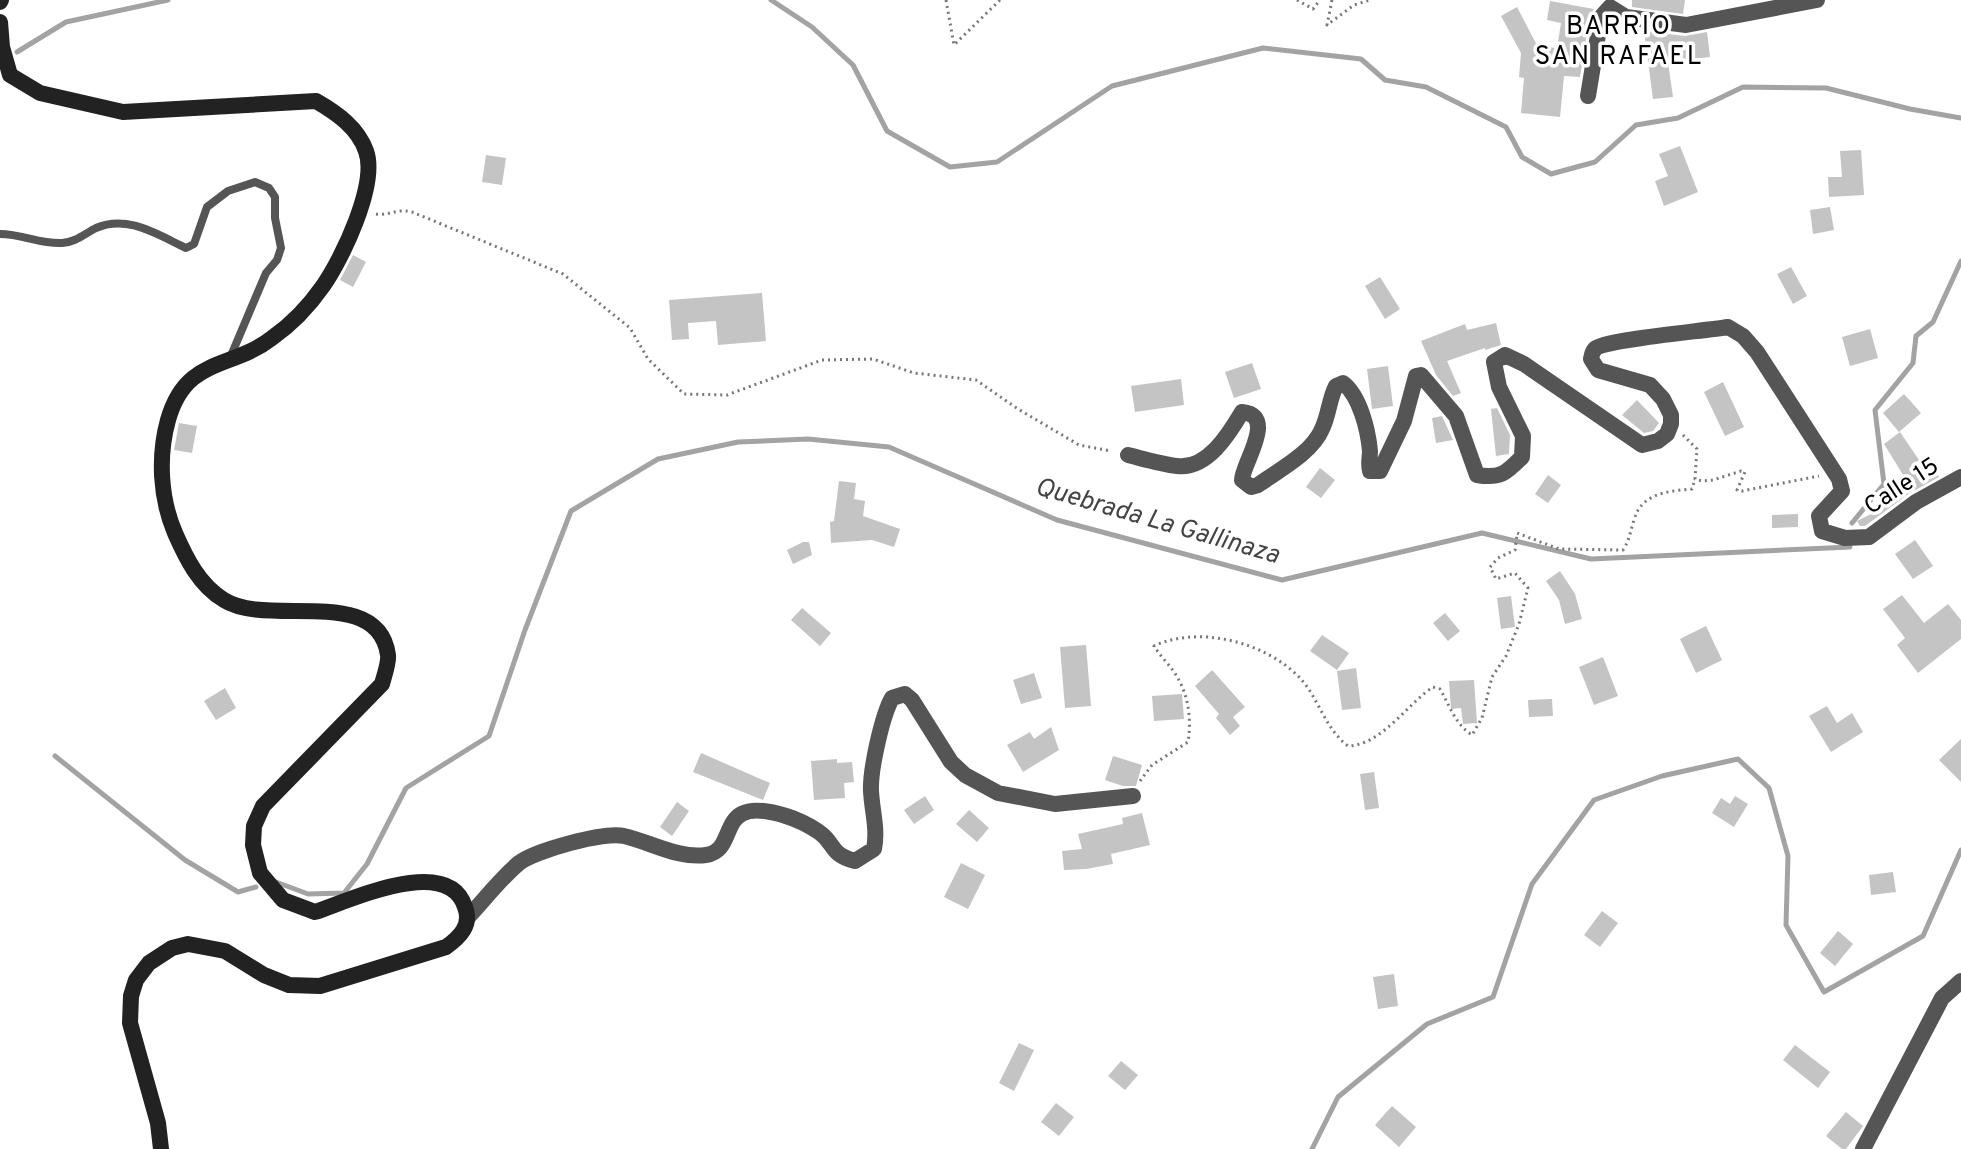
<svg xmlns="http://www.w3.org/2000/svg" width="1961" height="1149" font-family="Overpass,sans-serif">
  <rect width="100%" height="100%" fill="#fff"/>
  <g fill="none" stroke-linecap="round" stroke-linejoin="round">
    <!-- stream -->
    <path stroke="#a3a3a3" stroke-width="5" d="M771,0L812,27L853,65L887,131L950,167L997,162L1112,86L1263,48L1361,59L1385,80L1426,87L1506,127L1522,157L1551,174L1595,162L1636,125L1678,118L1743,87L1826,88L1910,109L1961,118
      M17,52L66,22L168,0
      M1852,523L1884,484L1875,410L1913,363L1916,336L1933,322L1961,261
      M55,756L185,860L238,892L256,887
      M276,882L308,894L344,893L367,864L406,788L489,736L525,630L571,511L658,459L738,442L808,439L889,447L1057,520L1282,580L1482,533L1591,559L1850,547
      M1312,1149L1338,1097L1427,1024L1493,997L1532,884L1594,800L1662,776L1738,759L1769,788L1788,856L1786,925L1824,992L1923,936L1961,850"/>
  </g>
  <!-- building -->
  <path fill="#c4c4c4" d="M1632,0H1685L1683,14L1632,7Z
    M1550,1L1594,9L1590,15L1580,77L1564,76L1560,117L1521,113L1524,78L1519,77L1521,53L1501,16L1517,7L1541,53L1542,47L1557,48L1561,23L1547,20Z
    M1644,31L1685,36L1707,32L1710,57L1668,62L1673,97L1653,99Z
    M1680,146L1698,192L1664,206L1655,181L1668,176L1659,154Z
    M1861,150L1864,195L1829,197L1828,177H1842L1840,151Z
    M486,155L506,158L502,185L482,182Z
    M1830,207L1834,230L1813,234L1810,210Z
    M353,255L366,262L353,287L340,280Z
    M1791,267L1807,296L1793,304L1777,274Z
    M1380,277L1400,309L1385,319L1365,286Z
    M762,293L766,341L718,345L716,321L688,323L689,339L672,340L669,300Z
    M1496,323L1501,345L1485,350V348L1447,361L1461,393L1453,396L1436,375L1421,341L1465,324L1467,330Z
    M1870,329L1878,358L1850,366L1842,337Z
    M1252,363L1261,389L1234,398L1225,372Z
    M1388,366L1393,406L1372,409L1367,369Z
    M1181,379L1184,405L1135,412L1131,386Z
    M1723,382L1744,427L1725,436L1704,392Z
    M1904,394L1921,413L1899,432L1883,413Z
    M1637,400L1659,423L1653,431L1644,433L1622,415Z
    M1497,408L1510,435L1509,454L1496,456L1491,409Z
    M1442,416L1453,440L1436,443L1432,418Z
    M179,423L197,426L192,453L174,450Z
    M1900,432L1917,457L1928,470L1933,467L1939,477L1910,493L1865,526H1860L1857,521L1875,512L1873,507L1908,483L1884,444Z
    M1320,468L1335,480L1321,498L1306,487Z
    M1548,475L1561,485L1548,503L1535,494Z
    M839,481L856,483L854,499L865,501L863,516L900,529L894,547L872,540L831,543L830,522L834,521Z
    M1798,514V527L1772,528V515Z
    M1915,540L1933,566L1913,579L1895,554Z
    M803,542H809L812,555L793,564L787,550Z
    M1560,571L1575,594L1582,619L1565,624L1559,600L1546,581Z
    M1902,595L1924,623L1948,604L1961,620V639L1918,673L1897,645L1905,638L1883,609Z
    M1511,596L1515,627L1501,629L1497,598Z
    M802,608L831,633L820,646L791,620Z
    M1445,613L1460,631L1448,641L1433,623Z
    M1706,626L1722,660L1696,673L1680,639Z
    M1322,635L1349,653L1337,670L1310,651Z
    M1086,645L1091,706L1065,708L1060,647Z
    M1603,657L1618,696L1594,705L1579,667Z
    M1356,668L1361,708L1342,710L1337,671Z
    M1212,670L1245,707L1233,717L1240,726L1230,735L1216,718L1219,714L1195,686Z
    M1034,673L1042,698L1021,704L1013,680Z
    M1474,680L1477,723L1463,724L1461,708L1451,709L1449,681Z
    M225,688L236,708L216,720L204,701Z
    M1182,694L1184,719L1154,721L1152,696Z
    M1552,699L1553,716L1529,717L1528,700Z
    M1827,706L1837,723L1852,713L1863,732L1831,752L1809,716Z
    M1051,727L1059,750L1023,772L1007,745L1030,732L1034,739Z
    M1961,739V782L1939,760Z
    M701,753L770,783L763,800L693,772Z
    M1113,756L1142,765L1136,786H1123L1105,780Z
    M837,759V763L852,762L854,782L844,783L845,798L814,800L811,761Z
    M1374,772L1379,808L1365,810L1360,774Z
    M925,796L934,810L914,824L904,810Z
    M1735,796L1748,804L1734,827L1712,813L1721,798L1730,804Z
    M677,802L689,811L672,836L660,827Z
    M969,810L989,828L977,842L956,824Z
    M1142,813L1150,845L1111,854L1113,864L1086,869L1064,870L1062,851L1082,849L1078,834L1123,824L1122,818Z
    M961,863L985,875L968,909L944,897Z
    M1893,872L1896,892L1871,895L1869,875Z
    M1602,911L1618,923L1600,947L1584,935Z
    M1838,931L1853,944L1835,966L1820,953Z
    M1394,974L1398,1006L1378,1009L1373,977Z
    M1019,1043L1034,1050L1014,1091L999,1083Z
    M1795,1045L1830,1072L1818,1088L1783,1060Z
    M1121,1061L1138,1075L1125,1090L1108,1076Z
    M1056,1103L1074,1117L1059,1136L1041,1122Z
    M1392,1106L1416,1127L1399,1147L1375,1125Z
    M1846,1112L1863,1126L1846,1149H1842L1826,1136Z"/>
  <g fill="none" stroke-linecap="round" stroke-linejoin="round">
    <!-- path -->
    <path stroke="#777" stroke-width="3" stroke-dasharray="2 4" stroke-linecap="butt" d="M946,0L954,45L1000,0
      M1297,0L1313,9L1320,0
      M1332,0L1327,25L1354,5L1370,0
      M376,214C389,216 397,208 412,212L563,274L630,328L648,359L684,394L727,395L822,360L873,359L914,373L976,380L1018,409L1079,445L1111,451
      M1683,435L1697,449L1695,479L1702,481L1713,480L1741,471L1745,472L1737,490L1742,491L1819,476
      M1140,781L1152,765L1188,742C1192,718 1188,692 1174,672C1168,663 1160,656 1154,646C1199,625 1264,642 1298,676C1319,697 1324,728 1348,746C1382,745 1407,704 1433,687L1440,689C1450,706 1455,724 1472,735L1482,718L1492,677L1506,656L1519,624L1528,588L1515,573L1496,579L1490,567L1498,558L1515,550L1517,533L1559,549L1623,550C1630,539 1630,532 1634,520C1641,493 1669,491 1692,489L1695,479"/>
    <!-- lane -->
    <path stroke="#555" stroke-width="8" d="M0,234C22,234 40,244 62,243C76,242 84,234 96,228C127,214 158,235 186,248L194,244L207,207L228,191L255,182L269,188L275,197V218L281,248L277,260L266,273L230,358"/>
    <!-- street -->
    <path stroke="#555" stroke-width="16" d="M1610,7L1626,17L1686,25L1817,0
      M1588,96L1601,17L1610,7
      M1128,455C1144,459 1161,464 1177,466C1207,470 1229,434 1242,412C1278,415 1242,464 1242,480L1251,487L1258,485C1279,470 1312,453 1322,429C1329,415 1329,399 1336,386L1343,383C1360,396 1368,430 1370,451C1370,458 1368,463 1370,471H1380L1404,421L1416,376L1421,375L1456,416L1477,475C1501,479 1506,473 1522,457L1523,436L1499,387L1494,362L1505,355L1524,364L1642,445L1658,441L1667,434L1671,424V415L1663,399L1650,385L1598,370L1591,359C1592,355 1592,351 1596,348C1611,339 1704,331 1728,327L1743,336L1757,352L1839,479L1842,491L1819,516L1822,531L1845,538L1869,537L1916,502L1961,477
      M469,916C485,899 501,878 519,863C534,851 605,831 624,836C650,842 679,859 706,855C741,850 712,793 786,816C796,819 810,826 819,832C836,844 829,854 855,861L874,849C878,829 872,811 871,791C870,770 882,716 892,698L905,694L912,700L951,762L965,775L998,793L1055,804L1133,796
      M1863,1149L1942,998L1961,981"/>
    <!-- secondary -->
    <path stroke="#222" stroke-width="16" d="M0,2L1,0
      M0,22L2,47L10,75L40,93L123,112L316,101C337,113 358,128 366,151C378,184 342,259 323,286C309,306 292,324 272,338C231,370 186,356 168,420C158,456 160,498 175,533C186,558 199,585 224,600C268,628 378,584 388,655C389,663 384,676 382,684L263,806L254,826L253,845L260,873L283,900L315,912C351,900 448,854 465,907C472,925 460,937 446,947L320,986L289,985L264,975L225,951L188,944L172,948L149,963L136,980L131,996L130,1023L158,1123L161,1149"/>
  </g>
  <g text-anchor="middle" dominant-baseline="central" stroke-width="7" stroke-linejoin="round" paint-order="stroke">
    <!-- street labels -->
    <g font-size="24" fill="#000" stroke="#fff">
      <text transform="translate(1902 487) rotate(-33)">Calle 15</text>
    </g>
    <!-- neighbourhood labels -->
    <g font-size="26" letter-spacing="2" fill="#000" stroke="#fff">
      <text x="1619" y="27">BARRIO<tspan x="1619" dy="30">SAN RAFAEL</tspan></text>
    </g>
    <!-- water labels -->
    <g font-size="26" font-style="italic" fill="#444" stroke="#fff">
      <text transform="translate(1157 522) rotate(16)">Quebrada La Gallinaza</text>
    </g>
  </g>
</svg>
